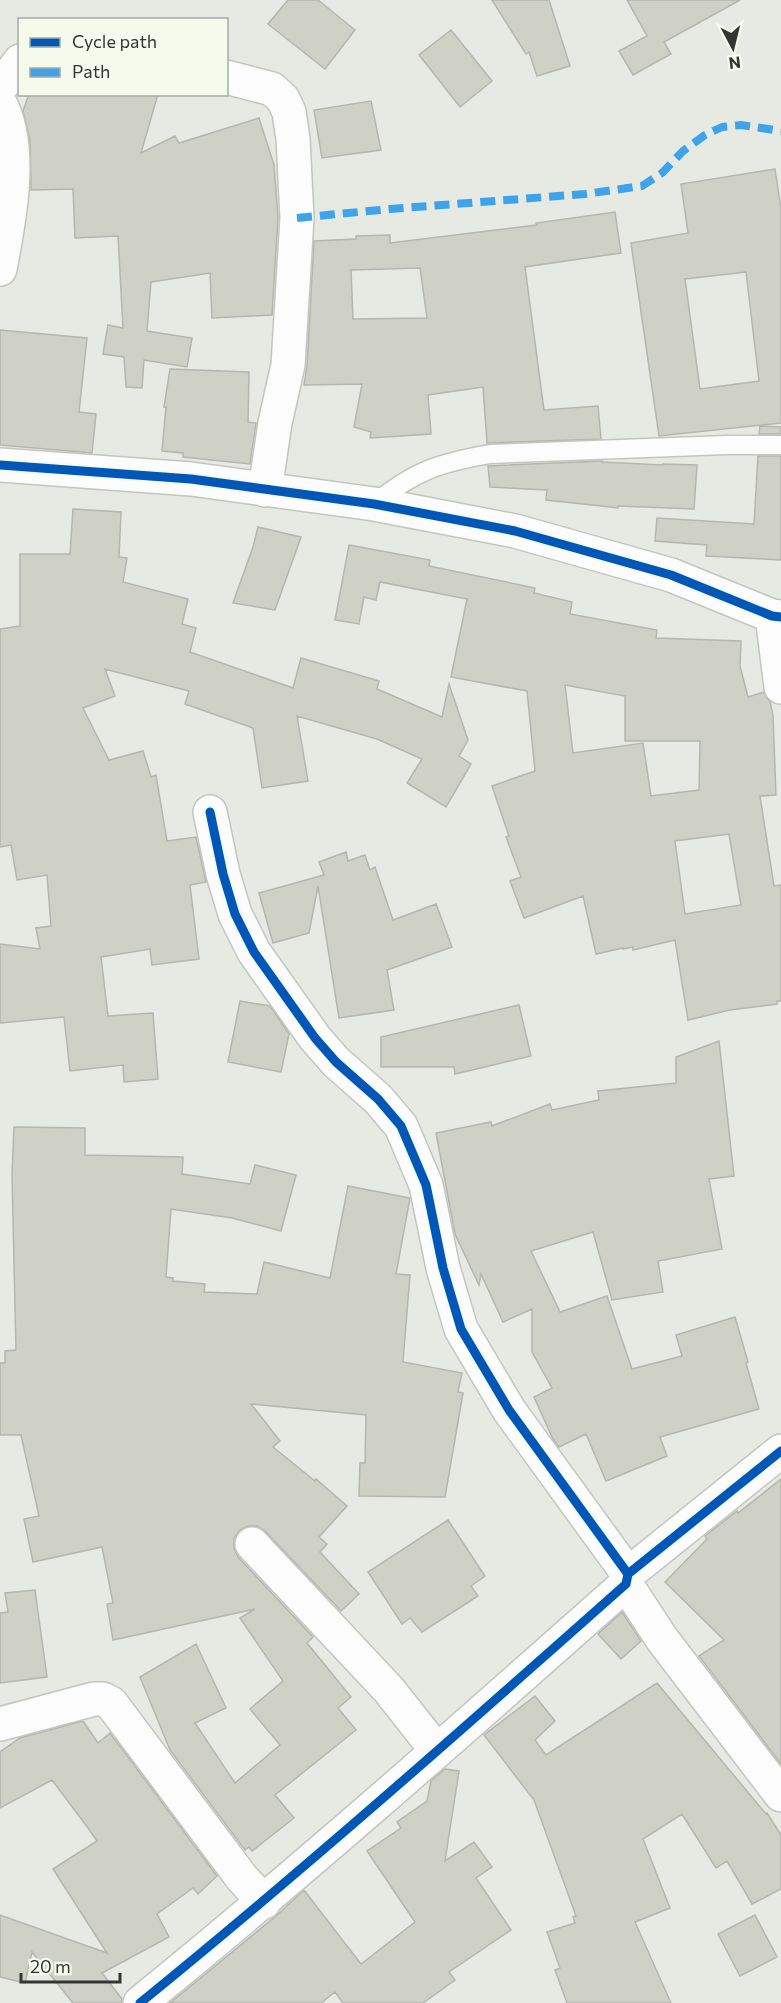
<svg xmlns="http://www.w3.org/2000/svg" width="781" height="2003" font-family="Commissioner,sans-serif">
  <rect width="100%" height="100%" fill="#e6eae2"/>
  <!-- building -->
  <path fill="#d0d1c6" stroke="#b4b6af" stroke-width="1.5" fill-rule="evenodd" d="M288,0H318L355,30L325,69L268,24Z
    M492,0H549L570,66L537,76L529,52L526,54Z
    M627,0H740L664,42L671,54L633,75L619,51L647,36Z
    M451,30L492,81L460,107L419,55Z
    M29,94H158L141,153L175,136L179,143L259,118L274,165L277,203L278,218L272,315L212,318L210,273L151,282L147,331L192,338L187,367L144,360L142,388L126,387L124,357L103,354L108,325L123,328L118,236L75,238L73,189L31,190L30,140L23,111Z
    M371,101L381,150L322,158L314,110Z
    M775,169L781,209V423L659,436L631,243L688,233L681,184ZM746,272L759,381L700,389L685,279Z
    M615,212L621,253L525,267L544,410L598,406L601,439L487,443L483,387L428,395L431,434L370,438L371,432L354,427L362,384L304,385L307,366L314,241L356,239V236L390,235V243L537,225L536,223ZM420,268L427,318L353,319L351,270Z
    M0,330L87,338L79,412L96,414L92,453L0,445Z
    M170,369L249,372L248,422L256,423L250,464L183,457V453L162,451L166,407H164Z
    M760,426L781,427V434H759Z
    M758,456H781V560L706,556L707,545L655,541L657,518L754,524Z
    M602,461V462L663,465V464L697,465L694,509L618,506V508L592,505L546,500L547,490L490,487L488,466Z
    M73,509L121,512L119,557L127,558L123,582L188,599L182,624L196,628L190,652L293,688L301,658L379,681L377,689L442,717L449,684L468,740L459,756L471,764L446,807L407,783L422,759L377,739L297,716L308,781L262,788L253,728L185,704L189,691L105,669L115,696L83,708L109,760L143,751L151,777L156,775L167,841L196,837L206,882L190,885L199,959L152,965L150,949L101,957L108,1016L153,1013L158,1079L124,1082L123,1065L70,1071L64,1017L0,1023V944L40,949L36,928L51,926L47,875L17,880L11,845L0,847V629L20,626V554H70Z
    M258,527L301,537L275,610L233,603L253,547Z
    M349,545L430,560L429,566L535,588L534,593L572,602L570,614L657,630L656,638L741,641L740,666L748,697L764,692L770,701L773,716L776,795L760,796L774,886L781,885V1001H777V1004L730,1010L688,1020L675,940L633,950V947L623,949V948L596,954L583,896L524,918L510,881L521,877L506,837L509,836L492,786L535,771L527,691L451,677L467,599L380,582L376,600L364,597L359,624L335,620ZM565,685L625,696V741H700L699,790L651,796L643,743L573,753ZM729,834L741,905L685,914L675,841Z
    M346,852L348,861L365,855L370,870L375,867L393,920L436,904L452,947L387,970L394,1010L339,1018L318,886L309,933L273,943L259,893L324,875L319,862Z
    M240,1001L270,1006L289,1034L281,1072L228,1062Z
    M519,1005L531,1056L455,1074L454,1067H381V1037Z
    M719,1041L734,1176L709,1179L722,1249L658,1261L663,1292L612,1300L593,1232L531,1251L560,1312L607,1296L632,1369L682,1356L676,1335L735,1317L748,1362L746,1363L759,1409L660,1437L667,1456L606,1481L586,1434L559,1447L553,1439L534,1397L552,1388L532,1352V1309L503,1322L481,1274L479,1285L455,1234L436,1133L491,1122L492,1126L550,1104L552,1110L599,1100L598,1091L676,1083V1057Z
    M14,1127L85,1128V1155L183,1157L182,1174L250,1184L255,1165L296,1175L281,1231L232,1218L171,1209L166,1277L173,1278V1281L205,1284L204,1292L257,1294L264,1262L330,1278L348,1186L410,1198L396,1274L410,1275L403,1362L462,1373L458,1392L463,1393L445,1497L359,1496L360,1463H365L366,1415L251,1404L280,1441L273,1447L315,1481L316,1479L347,1506L319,1537L327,1544L320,1552L359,1594L341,1611L265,1531L257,1526H248L240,1530L234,1538V1548L238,1557L313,1637L307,1643L351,1697L338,1708L356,1730L275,1795L294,1818L252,1851L249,1847L245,1850L170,1750L140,1677L196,1644L226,1708L195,1723L235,1783L280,1745L250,1709L283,1681L240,1618L255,1609L113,1640L107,1604L113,1603L102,1547L33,1562L24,1519L39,1516L21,1435H0V1363H5V1351L16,1350L12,1175Z
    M781,1479V1764L699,1656L724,1640L665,1582L707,1539L705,1536L737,1511L738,1513Z
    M448,1520L485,1576L471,1586L478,1596L422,1632L410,1618L402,1624L368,1572Z
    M35,1590L47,1677L0,1683V1613L8,1612L5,1593Z
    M622,1612L641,1641L621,1659L598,1634Z
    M657,1683L766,1814L767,1813L781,1835V1889L752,1904L727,1861L716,1868L682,1814L643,1839L670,1908L635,1922L671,2003H567L555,1970L560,1968L547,1932L575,1923L573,1917L576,1916L534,1800L484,1735L535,1696L555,1721L535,1740L546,1755Z
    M83,1721L98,1743L110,1733L217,1876L198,1894L193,1888L157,1914L169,1937L102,1973L122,1999V2003H73L32,1952L25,1983L0,1977V1915L107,1953L53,1869L97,1841L88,1828L52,1780L0,1808V1752L20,1738Z
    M445,1769L459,1771L445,1861L474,1842L492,1867L476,1878L511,1930L449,1972L455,1980L423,2003H343L335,1992L321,2003H170L276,1916L304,1890L361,1964L415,1922L367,1851L401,1828L397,1822L427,1801L431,1781Z
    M755,1915L777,1957L740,1976L718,1934Z"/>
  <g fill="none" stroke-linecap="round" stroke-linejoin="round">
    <!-- service casing -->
    <g stroke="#c3c6bf" stroke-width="21">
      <path id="service" d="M374,504C414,471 439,463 490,454L726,445H781"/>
    </g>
    <!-- minor casing -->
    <g stroke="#c3c6bf" stroke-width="36">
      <path id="minor" d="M226,77L272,89L283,99L289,112L293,139L297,218L288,365L275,423L265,490
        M0,88L20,61
        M0,103C24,148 9,222 0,269
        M0,465L191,479L374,504L515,531L671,575L772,616L781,617
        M772,616L781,687
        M210,812L223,874L235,914L254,952L315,1038L336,1062L378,1099L401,1126L426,1185L443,1268L461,1329L509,1410L628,1574
        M252,1544L389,1690L437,1751
        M626,1584L662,1639L781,1795
        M0,1724L94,1699H103L111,1703L242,1878L264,1902
        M140,2003C306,1868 466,1726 626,1584L628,1574L781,1451"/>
    </g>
    <!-- service -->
    <use href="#service" stroke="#fbfcfb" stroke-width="18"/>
    <!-- minor -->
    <use href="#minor" stroke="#fbfcfb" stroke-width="33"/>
    <!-- quiet -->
    <path stroke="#3ea3eb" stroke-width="8" stroke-dasharray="15 8" stroke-linecap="butt" d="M297,218L390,209L585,194L642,186L662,173L683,151L705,135L722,127L741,125L781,131"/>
    <!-- cycleway casing -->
    <g stroke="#f4fbed" stroke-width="13">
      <path id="cycleway" d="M0,465L191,479L374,504L515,531L671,575L772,616L781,617
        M210,812L223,874L235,914L254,952L315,1038L336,1062L378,1099L401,1126L426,1185L443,1268L461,1329L509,1410L628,1574
        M140,2003C306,1868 466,1726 626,1584L628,1574L781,1451"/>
    </g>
    <!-- cycleway -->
    <use href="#cycleway" stroke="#0057b8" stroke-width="9"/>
  </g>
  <!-- legend -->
  <rect x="18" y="18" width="210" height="78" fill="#f4fbed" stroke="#a7aca2" stroke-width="1.5"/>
  <rect x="30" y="38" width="30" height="9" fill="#0057b8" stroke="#a7aca2" stroke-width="1.5"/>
  <text x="72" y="48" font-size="18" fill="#343631">Cycle path</text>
  <rect x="30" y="68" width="30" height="9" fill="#3ea3eb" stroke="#a7aca2" stroke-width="1.5"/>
  <text x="72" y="78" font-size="18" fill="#343631">Path</text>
  <!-- north arrow -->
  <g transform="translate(733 48) rotate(173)" stroke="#f4fbed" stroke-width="4.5" paint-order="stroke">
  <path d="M0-4.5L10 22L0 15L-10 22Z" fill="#343631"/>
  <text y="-9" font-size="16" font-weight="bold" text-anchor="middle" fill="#343631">N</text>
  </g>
  <!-- scale -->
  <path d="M21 1973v9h99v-9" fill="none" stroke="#343631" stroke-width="3"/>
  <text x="30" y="1973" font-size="18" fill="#343631" stroke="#f4fbed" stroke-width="4.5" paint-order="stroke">20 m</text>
</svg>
